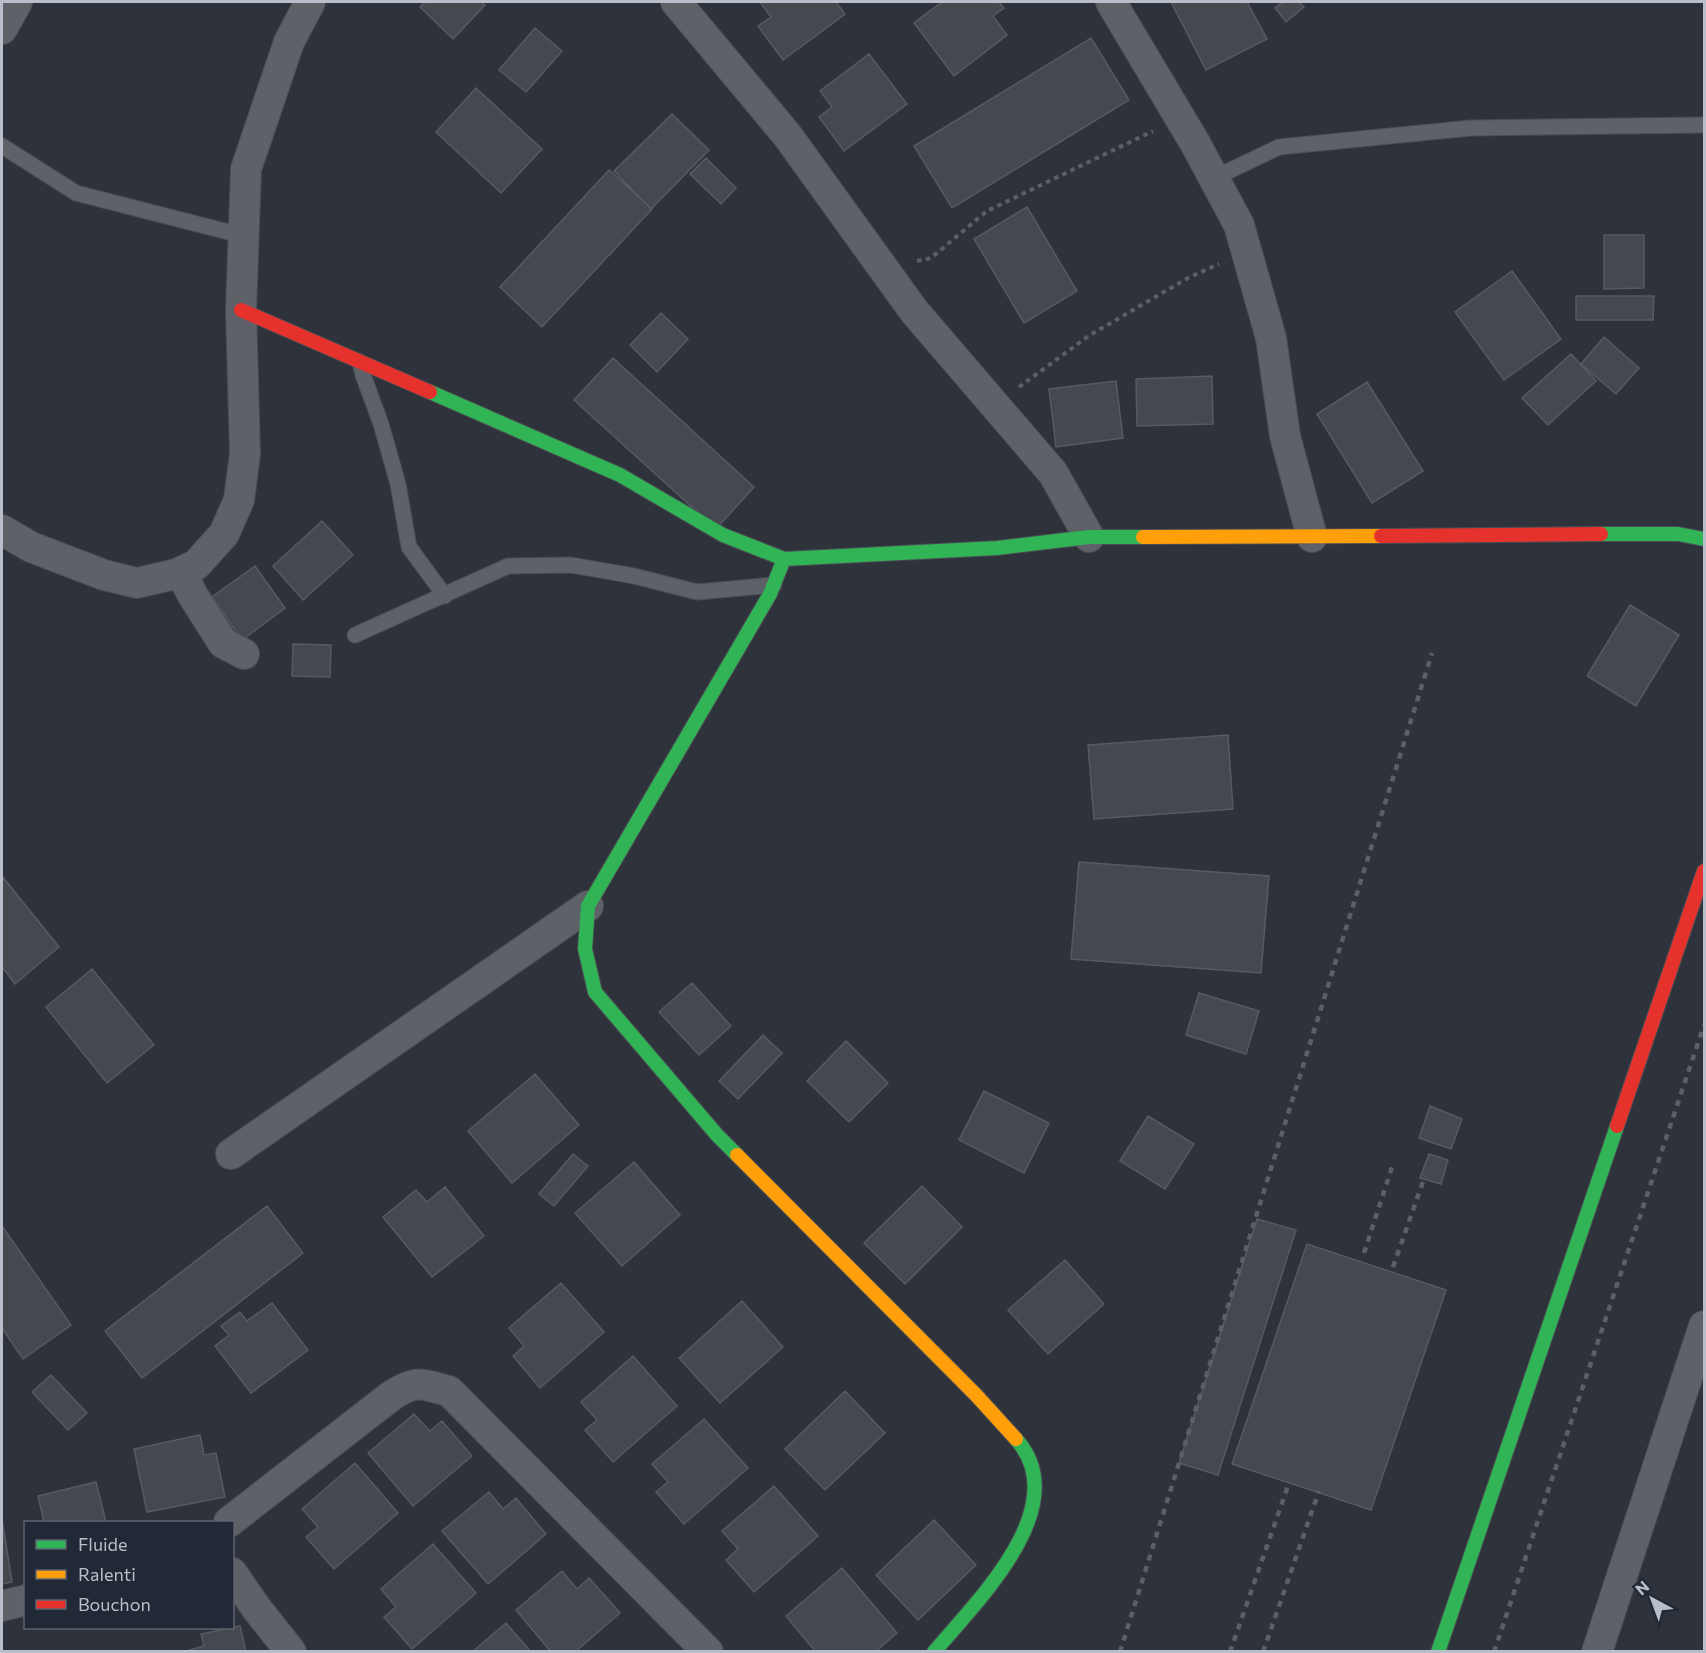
<svg xmlns="http://www.w3.org/2000/svg" width="1706" height="1653" font-family="Commissioner,sans-serif">
  <rect width="100%" height="100%" fill="#2e323a"/>
  <!-- building -->
  <path fill="#45494f" stroke="#565a62" stroke-width="1.5" d="M425,2H481L485,5L453,39L420,7Z
    M760,2H836L845,14L783,60L758,26L771,17Z
    M942,2H999L1004,8L993,16L1007,35L954,76L914,23Z
    M1171,2H1247L1267,39L1206,70Z
    M1283,2H1299L1304,7L1286,22L1275,8Z
    M535,28L562,51L526,92L499,70Z
    M1091,38L1129,100L952,208L914,146Z
    M869,54L907,104L844,151L819,117L832,107L820,91Z
    M476,88L542,149L501,193L436,132Z
    M672,114L709,150L651,209L614,171Z
    M706,158L736,188L721,204L690,174Z
    M609,170L652,209L542,327L500,287Z
    M1027,207L1077,291L1024,323L974,239Z
    M1604,235H1644V288L1604,289Z
    M1512,271L1561,339L1504,380L1455,312Z
    M1576,296H1654L1653,320H1576Z
    M661,313L688,339L657,372L630,345Z
    M1604,337L1639,368L1616,394L1581,364Z
    M1571,354L1596,381L1548,425L1522,398Z
    M613,358L754,487L716,529L574,400Z
    M1212,376L1213,424L1137,426L1136,379Z
    M1116,381L1123,438L1056,447L1049,389Z
    M1367,382L1423,471L1372,503L1317,414Z
    M322,521L353,555L303,600L273,566Z
    M255,566L285,608L242,640L212,597Z
    M1630,605L1679,635L1636,706L1587,676Z
    M293,644L331,645L330,677L292,676Z
    M1228,735L1233,809L1094,819L1088,745Z
    M1079,862L1269,876L1261,973L1071,959Z
    M2,876L59,947L15,984L2,967Z
    M92,969L154,1045L107,1083L46,1007Z
    M692,983L731,1026L699,1055L659,1012Z
    M1199,993L1259,1011L1246,1054L1186,1035Z
    M763,1035L782,1053L738,1099L719,1081Z
    M846,1041L888,1083L849,1122L807,1081Z
    M535,1074L579,1125L512,1183L468,1131Z
    M984,1091L1049,1123L1024,1173L959,1140Z
    M1430,1106L1462,1119L1451,1149L1419,1138Z
    M1148,1116L1194,1144L1165,1189L1120,1161Z
    M573,1154L588,1166L554,1206L539,1194Z
    M1429,1154L1448,1160L1441,1184L1420,1178Z
    M634,1162L680,1215L622,1266L575,1213Z
    M922,1186L962,1227L905,1284L864,1243Z
    M445,1187L484,1236L432,1277L383,1217L416,1190L427,1202Z
    M267,1206L303,1253L142,1378L105,1331Z
    M1257,1219L1296,1230L1218,1475L1179,1463Z
    M2,1226L71,1325L23,1359L2,1328Z
    M1307,1244L1446,1290L1371,1510L1232,1464Z
    M1065,1260L1104,1304L1048,1354L1008,1310Z
    M561,1283L604,1332L540,1388L513,1356L524,1346L509,1328Z
    M742,1301L783,1347L720,1403L679,1358Z
    M272,1303L308,1350L251,1393L215,1346L229,1335L221,1326L240,1312L247,1321Z
    M633,1356L677,1406L613,1462L585,1430L597,1420L581,1402Z
    M51,1375L87,1413L68,1430L32,1392Z
    M845,1391L885,1433L825,1490L785,1449Z
    M414,1414L430,1431L442,1421L472,1456L413,1506L368,1453Z
    M704,1419L748,1468L684,1524L656,1492L668,1482L652,1464Z
    M200,1435L204,1455L216,1453L225,1497L147,1512L134,1449Z
    M355,1463L398,1513L334,1569L306,1537L318,1527L302,1509Z
    M96,1482L106,1522H44L38,1496Z
    M774,1486L818,1536L754,1592L726,1560L738,1549L722,1531Z
    M489,1492L503,1509L516,1498L546,1534L488,1584L442,1531Z
    M2,1519L12,1582L2,1584Z
    M934,1520L976,1565L918,1620L876,1575Z
    M433,1544L476,1593L412,1649L384,1617L396,1607L381,1589Z
    M842,1568L897,1633L875,1652H816L786,1616Z
    M562,1571L577,1589L589,1578L620,1613L575,1652H551L516,1610Z
    M506,1623L531,1652H472Z
    M240,1626L246,1652H183L204,1646L201,1634Z"/>
  <g fill="none" stroke-linecap="round" stroke-linejoin="round">
    <!-- lane casing -->
    <g stroke="#4a4d53" stroke-width="17">
      <path id="lane" d="M2,146L76,193L244,236
        M1214,178L1279,147L1471,128L1704,125
        M360,362L363,375L381,424L398,484L409,547L445,596
        M355,635L508,566L571,565L634,576L697,592L774,585"/>
    </g>
    <!-- street casing -->
    <g stroke="#4a4d53" stroke-width="32">
      <path id="street" d="M676,2L787,135L914,311L1053,473L1089,537
        M1111,2L1195,143L1239,225L1271,338L1285,436L1312,537
        M2,29L17,2
        M2,530L31,547L104,575L137,583L176,574L196,565L224,534L239,500L245,454L241,310L246,169L289,42L310,2
        M181,572L192,594L223,643L244,654
        M231,1154L588,906
        M229,1522L391,1396C418,1379 420,1384 449,1391L708,1652
        M232,1573L257,1609L291,1652
        M2,1606L26,1600
        M1597,1652L1704,1326"/>
    </g>
    <!-- fast casing -->
    <g stroke="#4a4d53" stroke-width="16">
      <path id="fast" d="M430,392L620,475L723,535L784,559L997,548L1089,537H1143
        M1601,534H1678L1704,539
        M737,1155L717,1135L595,992L585,949L588,906L770,594L784,559
        M934,1652C976,1602 1076,1506 1016,1439
        M1438,1652L1617,1126"/>
    </g>
    <!-- slow casing -->
    <g stroke="#4a4d53" stroke-width="16">
      <path id="slow" d="M1143,537L1381,536
        M737,1155L976,1395L1016,1439"/>
    </g>
    <!-- jam casing -->
    <g stroke="#4a4d53" stroke-width="16">
      <path id="jam" d="M241,310L430,392
        M1381,536L1601,534
        M1617,1126L1704,871"/>
    </g>
    <!-- path -->
    <path stroke="#5c6066" stroke-width="4" stroke-dasharray="4.5 4.5" stroke-linecap="butt" d="M917,261L931,258L987,211L1153,131
      M1019,387L1090,335L1188,278L1219,264"/>
    <!-- lane -->
    <use href="#lane" stroke="#5e6168" stroke-width="15"/>
    <!-- street -->
    <use href="#street" stroke="#5e6168" stroke-width="30"/>
    <!-- fast -->
    <use href="#fast" stroke="#30b455" stroke-width="14"/>
    <!-- slow -->
    <use href="#slow" stroke="#ff9f0a" stroke-width="14"/>
    <!-- jam -->
    <use href="#jam" stroke="#e5322d" stroke-width="14"/>
    <!-- rail -->
    <path stroke="#5c6066" stroke-width="4.5" stroke-dasharray="6 6" stroke-linecap="butt" d="M1364,1253L1392,1167
      M1393,1267L1425,1176
      M1120,1652L1432,653
      M1230,1652L1289,1483
      M1263,1652L1319,1491
      M1494,1652L1704,1025"/>
  </g>
  <!-- border -->
  <rect width="1706" height="1653" fill="none" stroke="#b9bfca" stroke-width="6"/>
  <!-- legend -->
  <rect x="24" y="1521" width="210" height="108" fill="#212836" stroke="#5e6471" stroke-width="1.5"/>
  <rect x="36" y="1540" width="30" height="9" fill="#30b455" stroke="#5e6471" stroke-width="1.5"/>
  <text x="78" y="1551" font-size="18" fill="#b9bfca">Fluide</text>
  <rect x="36" y="1570" width="30" height="9" fill="#ff9f0a" stroke="#5e6471" stroke-width="1.5"/>
  <text x="78" y="1581" font-size="18" fill="#b9bfca">Ralenti</text>
  <rect x="36" y="1600" width="30" height="9" fill="#e5322d" stroke="#5e6471" stroke-width="1.5"/>
  <text x="78" y="1611" font-size="18" fill="#b9bfca">Bouchon</text>
  <!-- north arrow -->
  <g transform="translate(1652 1599) rotate(319)" stroke="#212836" stroke-width="4.5" paint-order="stroke">
  <path d="M0-4.5L10 22L0 15L-10 22Z" fill="#b9bfca"/>
  <text y="-9" font-size="16" font-weight="bold" text-anchor="middle" fill="#b9bfca">N</text>
  </g>
</svg>
